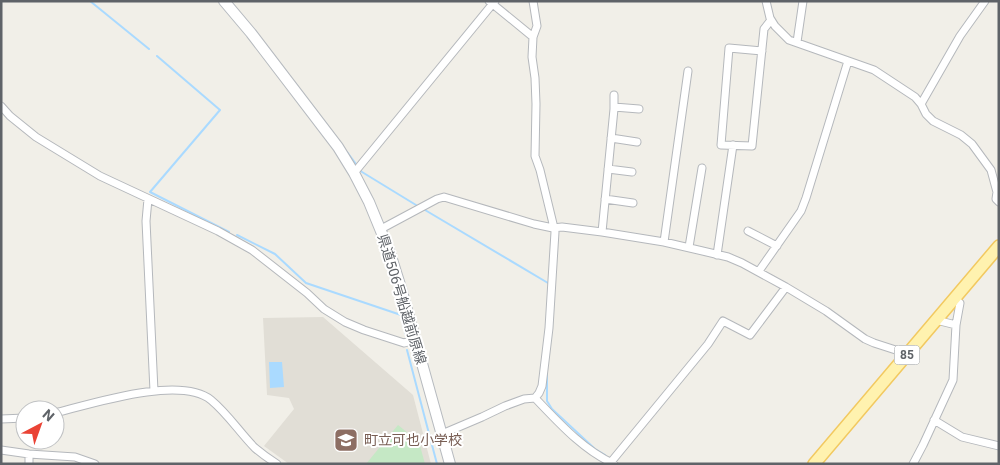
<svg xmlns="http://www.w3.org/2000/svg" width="1000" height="465" font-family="Roboto,'Noto Sans JP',sans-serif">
  <rect width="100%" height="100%" fill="#f1efe8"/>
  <!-- education -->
  <path fill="#e1ded6" d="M323,317L413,395L431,464H289L264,446L294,409L289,398L267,395L263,318Z"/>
  <!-- green -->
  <path fill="#c5e8c5" d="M398,425L419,442L425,464H366Z"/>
  <!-- water -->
  <path fill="#aadaff" d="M269,362H282L284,387L270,388Z"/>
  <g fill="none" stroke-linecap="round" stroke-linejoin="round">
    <!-- stream -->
    <path stroke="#aadaff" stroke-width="2" d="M90,1L149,49
      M157,56L220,110L150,192L229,232
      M347,152L362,172L416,205
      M425,210L548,283
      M237,235L275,254L306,283L401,315L406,335
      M407,350L437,464
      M547,371V401L552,409L595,449L605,455"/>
    <!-- street casing -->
    <g stroke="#b5b8bc" stroke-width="9">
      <path id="street" d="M489,1L533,37
        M766,1L770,18L775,26L789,40L874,70L915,97L921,104L926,114L933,121L961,135L972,144L991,170L997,192L996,199L999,202
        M797,42L803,1
        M762,51L729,48L721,145L752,146L764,29L771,20
        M921,104L960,36L985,1
        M1,106L10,116L36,137L100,176L218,231L252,250L307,293L324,309L345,322L364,330L404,343L415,340
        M614,107L639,109
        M611,138L637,142
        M608,169L632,172
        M354,173L495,1
        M148,199L146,221L154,391
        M605,199L633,203
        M381,229L437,199L444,197L534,224L553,228L562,227L602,232L664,242L728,257L742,263L786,287L826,311L865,339L874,343L908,354
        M748,231L777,246
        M602,232L614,109V95
        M664,242L688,71
        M689,247L702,168
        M717,255L733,145
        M759,271L801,211L806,198L848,61
        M936,320L956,325
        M535,398C559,423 583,450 614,464
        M55,413C91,404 180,375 211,400C228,414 240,433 255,448C262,454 269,459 277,464
        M1,419L25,418
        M934,420L962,437L999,446
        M442,434L482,417L505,406L524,399L535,398L539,393L542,386L549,328L555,232L540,170L535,156L536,104L535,78L532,57L533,37L537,26L533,1
        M1,450L29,454L75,457L95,464
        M611,462L708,344L723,321L750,335L786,287
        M29,464V454
        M913,464L923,445L953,380L956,325L960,303L955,299"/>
    </g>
    <!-- secondary casing -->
    <g stroke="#b6babf" stroke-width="12">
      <path id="secondary" d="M224,1L251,33L338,147L354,173L369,202L390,253L401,288L450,464"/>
    </g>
    <!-- primary casing -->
    <g stroke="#f2c960" stroke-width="14">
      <path id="primary" d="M814,464L999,246"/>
    </g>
    <!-- street -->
    <use href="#street" stroke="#fff" stroke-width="7"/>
    <!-- secondary -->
    <use href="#secondary" stroke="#fff" stroke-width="10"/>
    <!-- primary -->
    <use href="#primary" stroke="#fff2af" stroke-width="11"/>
  </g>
  <!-- icons -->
  <defs>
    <g id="school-square" transform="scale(1.25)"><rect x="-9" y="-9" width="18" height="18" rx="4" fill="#8d6e63" stroke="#fff"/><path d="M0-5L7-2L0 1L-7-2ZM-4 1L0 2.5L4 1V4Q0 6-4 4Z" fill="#fff"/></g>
  </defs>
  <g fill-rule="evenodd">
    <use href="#school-square" x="346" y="440"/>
  </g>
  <g text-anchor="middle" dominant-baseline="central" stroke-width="4" stroke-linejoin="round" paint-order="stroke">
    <!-- shield labels -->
    <rect fill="#fff" stroke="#8f9295" stroke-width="1" x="894.5" y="345.5" width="25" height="19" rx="4"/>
    <g font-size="12" font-weight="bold" fill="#5f6368">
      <text x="907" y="355">85</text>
    </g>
    <!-- street labels -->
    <g font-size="14" fill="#5f6368" stroke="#fff">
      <text transform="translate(402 299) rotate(73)">県道506号船越前原線</text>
    </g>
    <!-- education labels -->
    <g font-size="14" fill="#785e54" stroke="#fff" text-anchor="start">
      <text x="364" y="440">町立可也小学校</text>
    </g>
  </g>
  <!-- border -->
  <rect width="1000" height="465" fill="none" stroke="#5f6368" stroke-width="5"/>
  <!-- north arrow -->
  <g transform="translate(40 425) rotate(41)"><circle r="24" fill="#ffffff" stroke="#bfc1c3"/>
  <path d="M0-4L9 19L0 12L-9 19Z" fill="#ea4335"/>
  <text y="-8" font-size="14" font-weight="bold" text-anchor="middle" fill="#5f6368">N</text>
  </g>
</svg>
